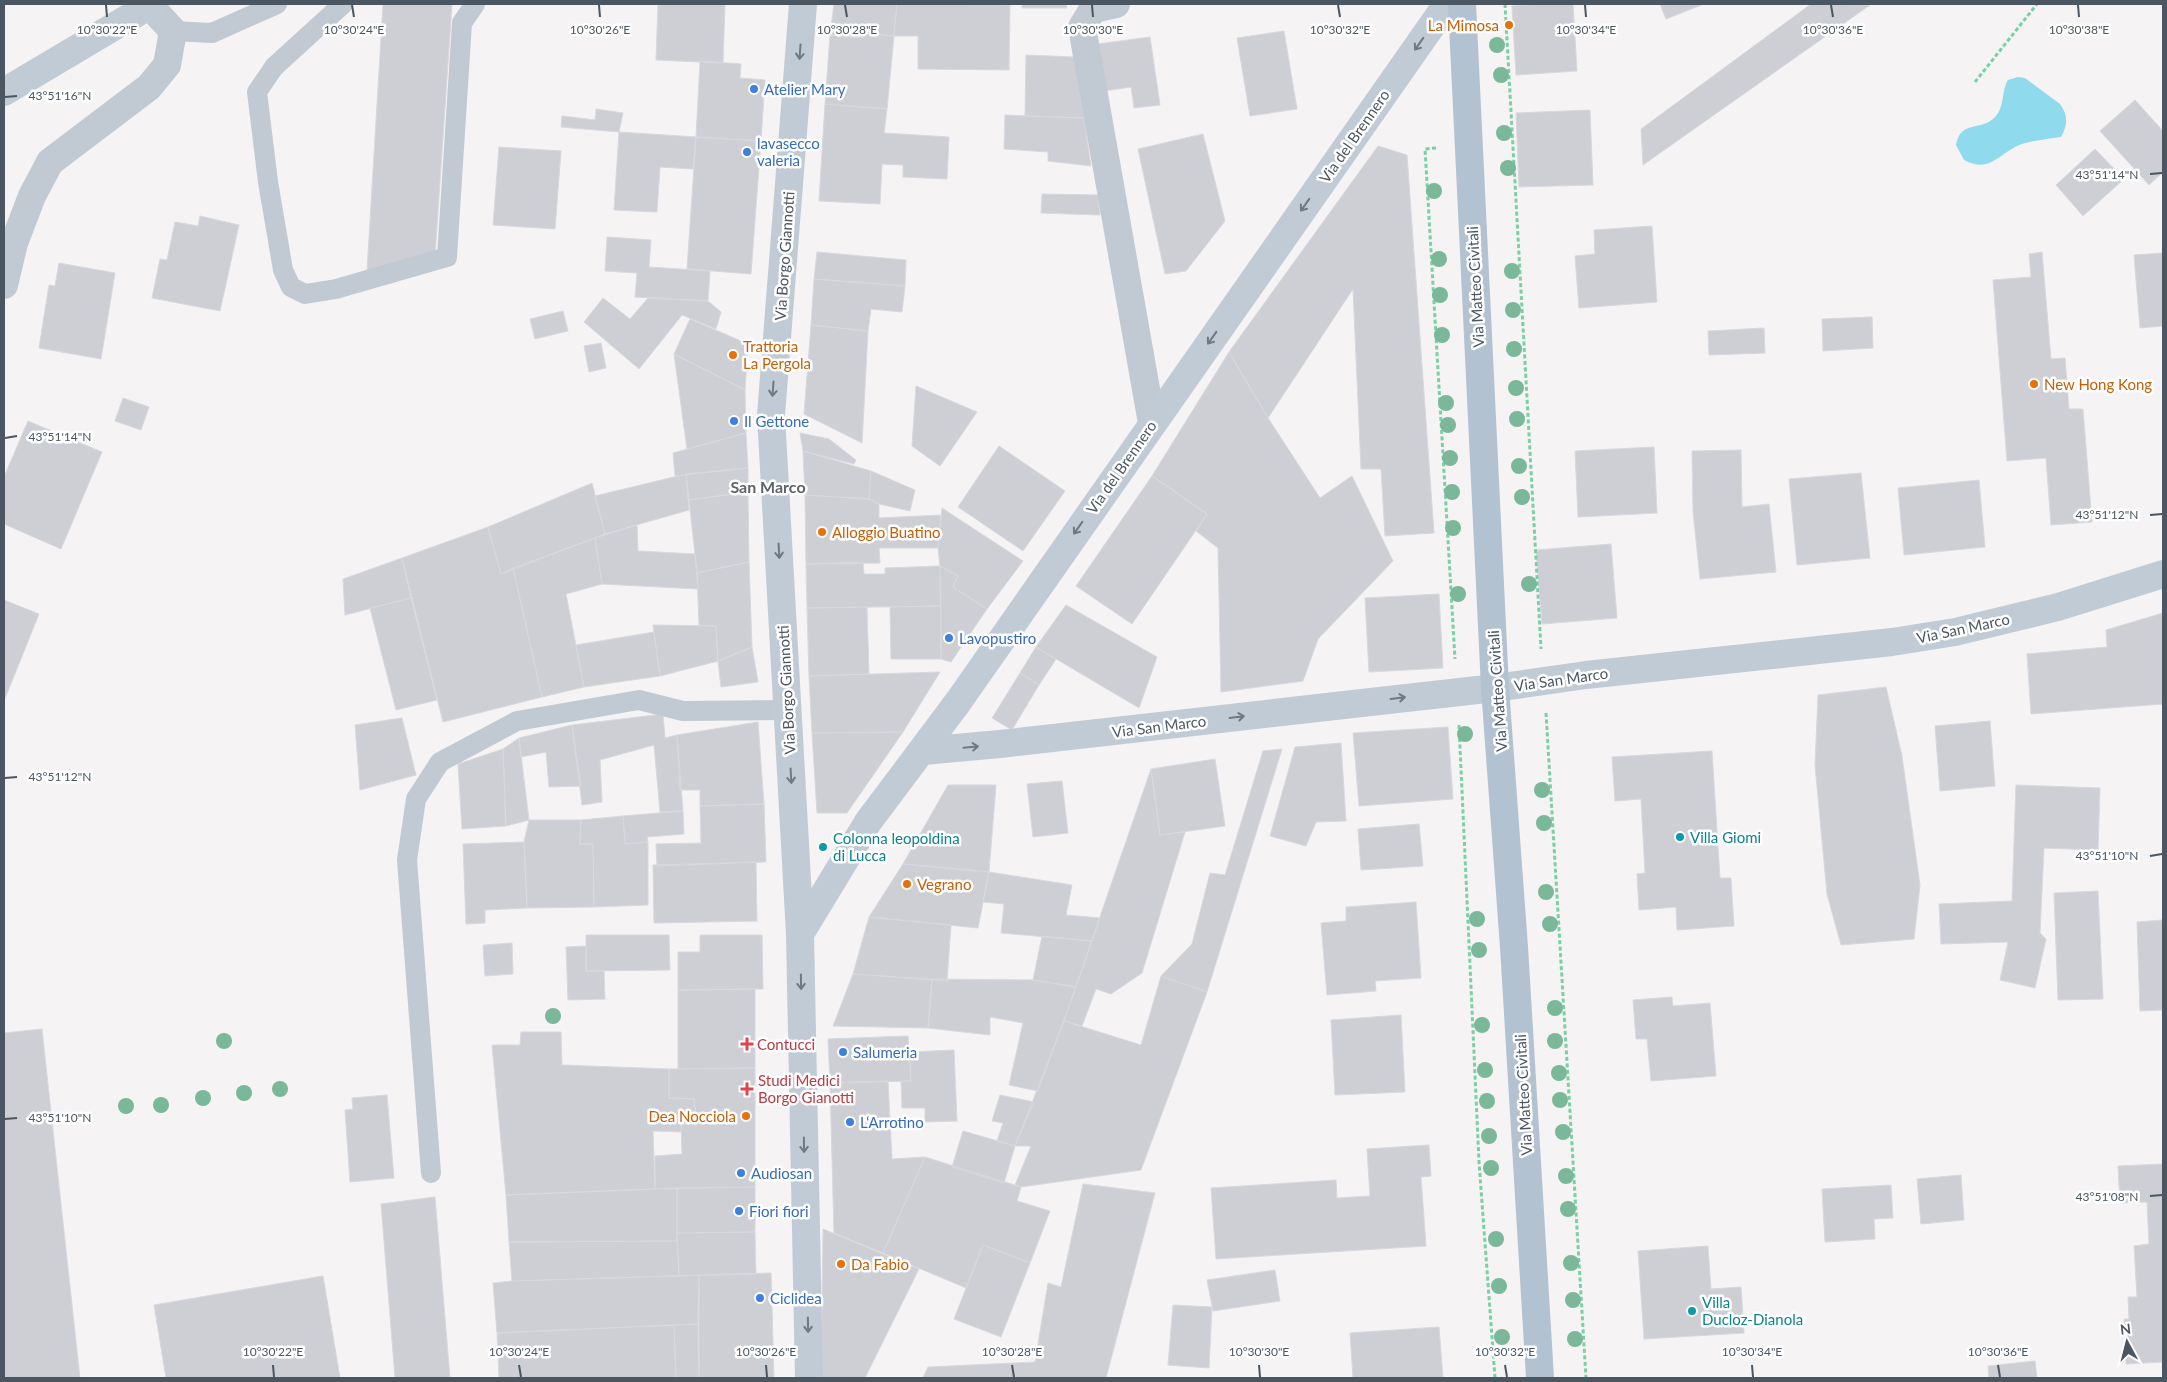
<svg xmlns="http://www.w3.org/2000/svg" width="2167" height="1382" font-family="Lato,sans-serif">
  <rect width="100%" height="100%" fill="#f5f3f3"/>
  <!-- water -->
  <path fill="#90daee" d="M2018,77L2025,78L2060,104C2068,115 2068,125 2061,137C2049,139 2036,140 2025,143C2000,150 1992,175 1964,160L1956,145C1961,119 1981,132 1995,117C2005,107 2001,91 2008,80Z"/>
  <!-- building -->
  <path fill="#cdcfd5" stroke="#d7d9de" d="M383,4H452L435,256L367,271Z
    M658,4H725L723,63L656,60Z
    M834,4H897L894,36L862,33V38L830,35Z
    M897,4L1010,5L1009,70L918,69V36H894Z
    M1022,4H1066L1067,8H1022Z
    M1543,4H1573L1577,71L1516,75L1512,6Z
    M1660,4H1704L1666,19Z
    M1811,4L1870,5L1643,165L1641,129Z
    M1284,31L1297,109L1250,116L1237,38Z
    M862,33L894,36L887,109L825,104L830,35L862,38Z
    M1150,37L1160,105L1134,108L1131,87L1104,91L1098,44Z
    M1026,55L1074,57L1084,118L1025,116Z
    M700,61L741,64L740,78L765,80L761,141L696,137Z
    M2135,100L2163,131V172L2149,185L2100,131Z
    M825,104L887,109L884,133L949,137L947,179L903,177V165L882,164L880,204L819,201Z
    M596,109L623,113L619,132L561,127L562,116L595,120Z
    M1590,110L1593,185L1519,187L1516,113Z
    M1005,115L1084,118L1091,166L1048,161V152L1004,149Z
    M619,132L696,137L693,169L660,167L657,212L614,210Z
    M1203,134L1225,221L1186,271L1165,274L1138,149Z
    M696,137L761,141L751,274L687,269Z
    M1378,146L1407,155L1434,533L1385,536L1381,469H1361L1353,289L1268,418L1229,352Z
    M499,147L561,151L555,229L493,225Z
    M2095,149L2124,179L2083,216L2056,185Z
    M1042,194L1098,195L1100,215L1041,213Z
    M200,216L239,225L220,311L152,298L160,259L167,260L175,222L198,226Z
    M1652,226L1657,302L1579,308L1575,256L1595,254L1594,230Z
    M607,237L651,240L649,267L710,271L708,301L635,297L637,273L605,271Z
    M817,252L906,260L905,286L814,279Z
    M2042,252L2051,359L2065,358L2069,409H2083L2092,522L2051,525L2046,458L2007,461L1993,280L2031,277L2029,254Z
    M2163,253V326L2140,328L2134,255Z
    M59,263L115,273L101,359L39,348L49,285L55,286Z
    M814,279L905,286L902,312L871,309L868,331L811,325Z
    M603,298L630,319L648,298L708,301L721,312L716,329L682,315L639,369L584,322Z
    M563,311L568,331L535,339L530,319Z
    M1872,317L1873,348L1823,351L1822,319Z
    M690,319L748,344L745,390L674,354Z
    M811,325L868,331L862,443L804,414Z
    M1764,328L1765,353L1709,355L1708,331Z
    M601,343L606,368L589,372L584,346Z
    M1229,352L1268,418L1320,498L1352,476L1393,561L1318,639L1303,681L1221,692L1218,548L1196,531L1207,514L1152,476Z
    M674,354L745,390L746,433L687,449Z
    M916,386L977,412L940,466L912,446Z
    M123,398L149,407L141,430L115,421Z
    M28,421L102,452L61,549L4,524V477Z
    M746,433L748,468L675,476L673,453Z
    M800,433L829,439L856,460L854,464L803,451Z
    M999,446L1065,491L1023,551L958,507Z
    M1654,447L1657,513L1578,517L1575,451Z
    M1741,450L1742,507L1769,504L1776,572L1700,579L1693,511L1692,451Z
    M803,451L871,471L869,499L805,495Z
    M748,468V492L689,500L686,474Z
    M871,471L915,490L910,511L879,504L869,499Z
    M1861,473L1870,558L1797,565L1789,479Z
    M686,474L689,510L605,534L595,496Z
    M1152,476L1207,514L1132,624L1076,586Z
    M1979,480L1985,547L1904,555L1898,488Z
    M592,483L605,534L501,574L488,527Z
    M748,492L749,562L697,573L689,500Z
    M805,495L869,499L879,504V518L941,515L938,548H879L880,563L806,564Z
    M942,508L1023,561L987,609L953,587L958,576L940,566L938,548Z
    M637,525L638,551L695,554L698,589L602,584L595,538Z
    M488,527L501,574L513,568L542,697L443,722L402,558Z
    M595,538L602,584L566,594L584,687L542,697L513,568Z
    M1611,544L1617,618L1542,624L1536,550Z
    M402,558L411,598L345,615L343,579Z
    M749,562L752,647L718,661L716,626L699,625L697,573Z
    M863,562L864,574H885V568L940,566L941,606L807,608L806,564Z
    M940,566L958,576L953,587L987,609L951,662L941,659Z
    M1439,594L1443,668L1369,672L1365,598Z
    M411,598L437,700L396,710L370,608Z
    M4,600L39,614L4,701Z
    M1066,605L1157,657L1139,708L1036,647Z
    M941,606V659H891L890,607Z
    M867,607L869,674L809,676L807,608Z
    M2163,613V704L2031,714L2027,654L2107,647L2106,630Z
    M653,625L716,626L718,661L660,676Z
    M654,632L660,676L584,687L576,645Z
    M752,647L758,682L721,687L718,661Z
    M1036,647L1056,659L1039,685L1020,673Z
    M940,672L903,732L812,733L809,676Z
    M1020,673L1039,685L1012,730L992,718Z
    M1886,687L1902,756L1920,885L1914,939L1841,945L1827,894L1815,765L1818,695Z
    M663,714L665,738L677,735L683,811L660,812L654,745L600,760L602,802L582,805L572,725Z
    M402,718L416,775L360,790L355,725Z
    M1990,721L1995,786L1940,791L1935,726Z
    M758,722L764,804L700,806V790H680L677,735Z
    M572,725L581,786L549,787L546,752L521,757L519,738Z
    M1448,727L1453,799L1359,806L1353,733Z
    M903,732L847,813H817L812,733Z
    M519,738L529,820L506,826L503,749Z
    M1341,743L1346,821L1316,822L1306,846L1270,836L1295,747Z
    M503,749L506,826L462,829L458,764Z
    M1282,749L1207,992L1161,976L1192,944L1210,873L1225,875L1263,751Z
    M1712,751L1720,878H1731L1734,926L1677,930L1676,907L1639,910L1637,874L1645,873L1641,799L1615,801L1612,757Z
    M1215,759L1225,826L1160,835L1151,769Z
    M1151,769L1160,835L1185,832L1142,973L1111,994L1096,989L1082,1026L1064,1021Z
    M1062,781L1068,833L1033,837L1027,784Z
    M948,785H996L989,872L903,864Z
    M2016,785L2100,788L2098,850L2044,848L2040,933L2046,939L2035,988L2000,980L2008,942L1941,944L1939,904L2012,901Z
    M764,804L766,862L657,866L656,844L701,843L700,806Z
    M683,811L684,834L647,837L648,842L625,844L623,816Z
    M623,816L625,844L648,842V905L594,907L593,844H580L581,820Z
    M529,820H581L580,844H593L594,907L527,908L524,842Z
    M1419,824L1423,866L1361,870L1358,829Z
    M524,842L527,908L485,910V923L466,924L463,844Z
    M756,862L757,921L654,923L653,865Z
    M903,864L989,872L978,928L869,917Z
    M989,872L1072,885L1066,915L1100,918L1092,941L1001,933L1004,904L983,902Z
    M2098,891L2103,999L2058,1000L2054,893Z
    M1416,902L1421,978L1375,981L1376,991L1327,995L1321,923L1346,921V907Z
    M869,917L951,925L947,981L853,974Z
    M2163,920V1010L2140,1011L2137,922Z
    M586,935H669L670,970L586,971Z
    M700,935H762L763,989L678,990V952H700Z
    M1042,936L1092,941L1076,987L1033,980Z
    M512,943L513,974L485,976L483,945Z
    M586,946V971H604L605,999L568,1000L566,947Z
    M853,974L932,979L928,1028L833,1026Z
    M1161,976L1207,992L1141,1170L1021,1187L1015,1185L1031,1146H1015L1064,1021L1141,1045Z
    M932,979L1033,980L1076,987L1038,1091L1009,1085L1023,1023L990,1017V1035L928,1028Z
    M755,989V1068L678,1069V990Z
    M1672,997L1673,1006L1710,1003L1716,1076L1651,1081L1647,1039H1636L1633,1000Z
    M1401,1015L1405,1092L1335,1095L1331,1020Z
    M42,1029L80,1378H4V1033Z
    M521,1032H561L562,1065L669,1069V1098L694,1099L697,1125L681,1124V1132L653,1131L655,1189L506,1195L492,1045H520Z
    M908,1036L911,1081L830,1083L828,1039Z
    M954,1050L957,1121L925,1122V1108H902L901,1081H911L910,1052Z
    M755,1068V1187L655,1189V1156L682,1154L681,1124L697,1125L694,1099L669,1098V1069Z
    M888,1081L892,1159L925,1157L883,1253L834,1233L830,1083Z
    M387,1095L394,1178L350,1182L345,1110L353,1109L352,1098Z
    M1000,1095L1034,1102L1015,1146L997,1141L1003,1123L992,1121Z
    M963,1131L1015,1146L1004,1183L952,1167Z
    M1429,1145L1431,1176L1421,1177L1426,1246L1216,1259L1211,1188L1336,1180L1337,1198L1370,1196L1367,1149Z
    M925,1157L1021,1187L1017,1201L1050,1211L1030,1263L983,1245L966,1288L883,1253Z
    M2163,1164V1362L2126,1364L2124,1319H2129L2128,1297H2137L2134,1246L2149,1244L2147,1202L2120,1203L2118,1166Z
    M1961,1175L1964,1220L1921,1224L1917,1179Z
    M1083,1184L1155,1193L1106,1378H923L928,1367L1035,1362L1048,1283L1061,1287Z
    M1891,1185L1893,1218L1874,1219L1875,1239L1825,1242L1822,1189Z
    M755,1187V1232L677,1233V1188Z
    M677,1188V1241L509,1242L506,1195Z
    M435,1197L450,1378H395L381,1204Z
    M823,1229L919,1269L865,1378H821Z
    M755,1232L756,1274L679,1276L677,1233Z
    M677,1241L679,1276L512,1281L509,1242Z
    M983,1245L1030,1263L1001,1337L954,1319Z
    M1708,1246L1711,1289L1741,1287L1744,1333L1644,1339L1638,1251Z
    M1275,1270L1280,1301L1213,1311L1207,1280Z
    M771,1273L774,1378H699V1275Z
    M699,1275L698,1324L497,1333L493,1283L512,1281Z
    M323,1276L340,1378H166L154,1305Z
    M1173,1305L1212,1307L1209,1368L1168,1365Z
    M698,1324L699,1378H671H676L674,1325Z
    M674,1325L676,1378H499L497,1333Z
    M1439,1327L1443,1378H1353L1350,1333Z
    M2035,1361L2037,1378H1989L1988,1366Z"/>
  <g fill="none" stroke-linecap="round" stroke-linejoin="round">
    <!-- path -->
    <path stroke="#7ad0a6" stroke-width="3" stroke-dasharray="4 2.5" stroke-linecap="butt" d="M1505,4L1541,649
      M1975,82L2037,4
      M1436,148L1425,149L1455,659
      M1546,713L1586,1378
      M1459,725L1479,1162L1495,1378"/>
    <!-- lane -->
    <path stroke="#c1cad2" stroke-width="20" d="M343,4L274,67L257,92L268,182L283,270L291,287L305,294L336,289L447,257L462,23L475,4
      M173,31L212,33L277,4
      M431,1173L407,860L416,799L440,762L517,721L639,700L683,711L787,710"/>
    <!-- street -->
    <path stroke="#c1cad2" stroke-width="28" d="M1116,4L1093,9L1082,27L1152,423
      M4,285L14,243L32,196L50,162L149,87L167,65L173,31L150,6"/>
    <!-- secondary -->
    <path stroke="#c1cbd6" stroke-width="28" d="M803,4L771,415L800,934L809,1378
      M4,92L152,4
      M923,751L1000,744L1495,688L1586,675L1892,642L1955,632L2058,607L2163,574
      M800,934L868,822L958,702L1447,4"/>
    <!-- primary -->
    <path stroke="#b3c2d1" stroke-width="28" d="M1462,4L1495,688L1514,947L1540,1378"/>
  </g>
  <!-- trees -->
  <g fill="#7bb799">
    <circle cx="1497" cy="45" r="8"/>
    <circle cx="1501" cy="75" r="8"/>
    <circle cx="1504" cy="133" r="8"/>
    <circle cx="1508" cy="168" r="8"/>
    <circle cx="1434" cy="191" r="8"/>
    <circle cx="1439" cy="259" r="8"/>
    <circle cx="1512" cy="271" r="8"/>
    <circle cx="1440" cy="295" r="8"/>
    <circle cx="1513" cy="310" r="8"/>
    <circle cx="1442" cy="335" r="8"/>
    <circle cx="1514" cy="349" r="8"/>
    <circle cx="1516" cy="388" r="8"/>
    <circle cx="1446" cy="403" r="8"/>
    <circle cx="1517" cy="419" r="8"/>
    <circle cx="1448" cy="425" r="8"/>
    <circle cx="1450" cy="458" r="8"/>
    <circle cx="1519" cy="466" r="8"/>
    <circle cx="1452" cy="492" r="8"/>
    <circle cx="1522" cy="497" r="8"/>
    <circle cx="1453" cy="528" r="8"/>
    <circle cx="1529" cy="584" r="8"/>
    <circle cx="1458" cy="594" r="8"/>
    <circle cx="1465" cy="734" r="8"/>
    <circle cx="1542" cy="790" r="8"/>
    <circle cx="1544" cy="823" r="8"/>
    <circle cx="1546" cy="892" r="8"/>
    <circle cx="1477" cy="919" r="8"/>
    <circle cx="1550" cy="924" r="8"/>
    <circle cx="1479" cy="950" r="8"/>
    <circle cx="1555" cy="1008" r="8"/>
    <circle cx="553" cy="1016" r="8"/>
    <circle cx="1482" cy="1025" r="8"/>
    <circle cx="224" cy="1041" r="8"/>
    <circle cx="1555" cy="1041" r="8"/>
    <circle cx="1485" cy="1070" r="8"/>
    <circle cx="1559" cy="1073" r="8"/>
    <circle cx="280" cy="1089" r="8"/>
    <circle cx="244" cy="1093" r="8"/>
    <circle cx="203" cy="1098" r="8"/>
    <circle cx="1560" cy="1100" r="8"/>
    <circle cx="1487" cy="1101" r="8"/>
    <circle cx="161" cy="1105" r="8"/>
    <circle cx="126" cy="1106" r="8"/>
    <circle cx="1563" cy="1132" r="8"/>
    <circle cx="1489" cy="1136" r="8"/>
    <circle cx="1491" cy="1168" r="8"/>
    <circle cx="1566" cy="1176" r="8"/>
    <circle cx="1568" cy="1209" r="8"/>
    <circle cx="1496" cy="1239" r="8"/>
    <circle cx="1571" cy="1263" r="8"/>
    <circle cx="1499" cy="1286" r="8"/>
    <circle cx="1573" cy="1300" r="8"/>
    <circle cx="1502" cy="1337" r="8"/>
    <circle cx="1575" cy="1339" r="8"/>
  </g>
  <!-- one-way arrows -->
  <defs><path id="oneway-shaft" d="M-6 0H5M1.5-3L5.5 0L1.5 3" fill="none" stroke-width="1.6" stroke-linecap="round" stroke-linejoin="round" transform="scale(1.25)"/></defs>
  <g stroke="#6e7984">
    <use href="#oneway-shaft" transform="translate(1419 44) rotate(125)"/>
    <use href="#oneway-shaft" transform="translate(800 52) rotate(94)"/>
    <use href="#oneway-shaft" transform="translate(1305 205) rotate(125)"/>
    <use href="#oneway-shaft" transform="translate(1212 338) rotate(125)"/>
    <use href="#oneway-shaft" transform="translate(773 389) rotate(94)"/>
    <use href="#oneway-shaft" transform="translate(1078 528) rotate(125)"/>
    <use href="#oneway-shaft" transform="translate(779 551) rotate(87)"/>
    <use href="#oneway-shaft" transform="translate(1398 698) rotate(-7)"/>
    <use href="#oneway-shaft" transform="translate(1237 717) rotate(-7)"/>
    <use href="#oneway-shaft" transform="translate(971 747) rotate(-5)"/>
    <use href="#oneway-shaft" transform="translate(791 776) rotate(87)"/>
    <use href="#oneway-shaft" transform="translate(801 982) rotate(89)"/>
    <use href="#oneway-shaft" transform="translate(804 1145) rotate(89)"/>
    <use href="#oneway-shaft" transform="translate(808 1325) rotate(89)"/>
  </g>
  <!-- ticks -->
  <path fill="none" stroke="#4a5661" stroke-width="2" d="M106,5L107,17M352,5L354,17M599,5L600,17M845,5L847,17M1092,5L1093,17M1338,5L1340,17M1585,5L1586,17M1831,5L1833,17M2078,5L2079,17M5,97L17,96M2150,174L2162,173M5,438L17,436M2150,515L2162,514M5,778L17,777M2150,856L2162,854M5,1119L17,1118M2150,1196L2162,1195M273,1365L274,1377M519,1365L521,1377M766,1365L767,1377M1012,1365L1014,1377M1259,1365L1260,1377M1505,1365L1507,1377M1752,1365L1753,1377M1998,1365L2000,1377"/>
  <!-- markers -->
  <g fill="#e8710a" stroke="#fff" stroke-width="2">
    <circle cx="1509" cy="25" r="5"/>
    <circle cx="733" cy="355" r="5"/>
    <circle cx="2034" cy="384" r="5"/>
    <circle cx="822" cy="532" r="5"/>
    <circle cx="907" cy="884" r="5"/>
    <circle cx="746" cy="1116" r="5"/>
    <circle cx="841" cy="1264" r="5"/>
  </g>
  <g fill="#3f7fe0" stroke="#fff" stroke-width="2">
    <circle cx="754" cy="89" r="5"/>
    <circle cx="747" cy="152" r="5"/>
    <circle cx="734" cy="421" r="5"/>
    <circle cx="949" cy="638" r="5"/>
    <circle cx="843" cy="1052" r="5"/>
    <circle cx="850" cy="1122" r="5"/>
    <circle cx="741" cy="1173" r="5"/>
    <circle cx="739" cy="1211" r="5"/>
    <circle cx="760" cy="1298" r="5"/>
  </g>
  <g fill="#0f9aa8" stroke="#fff" stroke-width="2">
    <circle cx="1680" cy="837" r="5"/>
    <circle cx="823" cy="847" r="5"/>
    <circle cx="1692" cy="1311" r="5"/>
  </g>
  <g fill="#e0444e" stroke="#fff" stroke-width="2">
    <path d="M744.5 1036.5h5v5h5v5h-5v5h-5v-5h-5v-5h5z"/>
    <path d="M744.5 1081.5h5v5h5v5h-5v5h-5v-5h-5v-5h5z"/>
  </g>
  <g text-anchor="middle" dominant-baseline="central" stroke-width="5" stroke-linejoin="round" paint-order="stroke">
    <!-- food labels -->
    <g font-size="15" fill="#c56008" stroke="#fff" text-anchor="start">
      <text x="1499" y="25" text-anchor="end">La Mimosa</text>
      <text x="743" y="346">Trattoria<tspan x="743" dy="17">La Pergola</tspan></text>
      <text x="2044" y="384">New Hong Kong</text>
      <text x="832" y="532">Alloggio Buatino</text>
      <text x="917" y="884">Vegrano</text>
      <text x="736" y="1116" text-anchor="end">Dea Nocciola</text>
      <text x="851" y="1264">Da Fabio</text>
    </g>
    <!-- shop labels -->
    <g font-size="15" fill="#366cbe" stroke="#fff" text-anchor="start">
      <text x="764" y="89">Atelier Mary</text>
      <text x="757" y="143">lavasecco<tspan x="757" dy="17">valeria</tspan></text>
      <text x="744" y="421">Il Gettone</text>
      <text x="959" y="638">Lavopustiro</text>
      <text x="853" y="1052">Salumeria</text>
      <text x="860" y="1122">L‘Arrotino</text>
      <text x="751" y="1173">Audiosan</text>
      <text x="749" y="1211">Fiori fiori</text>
      <text x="770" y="1298">Ciclidea</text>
    </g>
    <!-- street labels -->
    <g font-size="15" fill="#4a5661" stroke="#fff">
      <text transform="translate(1354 136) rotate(-55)">Via del Brennero</text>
      <text transform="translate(784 256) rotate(-86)">Via Borgo Giannotti</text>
      <text transform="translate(1475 287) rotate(-93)">Via Matteo Civitali</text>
      <text transform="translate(1121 467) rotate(-55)">Via del Brennero</text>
      <text transform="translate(1963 628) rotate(-12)">Via San Marco</text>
      <text transform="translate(1561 679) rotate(-8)">Via San Marco</text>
      <text transform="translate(786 690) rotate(-93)">Via Borgo Giannotti</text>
      <text transform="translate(1497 691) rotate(-94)">Via Matteo Civitali</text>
      <text transform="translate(1159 726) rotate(-7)">Via San Marco</text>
      <text transform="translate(1523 1095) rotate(-93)">Via Matteo Civitali</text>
    </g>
    <!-- culture labels -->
    <g font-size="15" fill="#0d838f" stroke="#fff" text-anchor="start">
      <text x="1690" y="837">Villa Giomi</text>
      <text x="833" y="838">Colonna leopoldina<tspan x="833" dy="17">di Lucca</tspan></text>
      <text x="1702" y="1302">Villa<tspan x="1702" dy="17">Ducloz-Dianola</tspan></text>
    </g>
    <!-- health labels -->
    <g font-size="15" fill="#be3a42" stroke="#fff" text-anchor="start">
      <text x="757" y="1044">Contucci</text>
      <text x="758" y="1080">Studi Medici<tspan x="758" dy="17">Borgo Gianotti</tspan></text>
    </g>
    <!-- neighbourhood labels -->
    <g font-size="16" font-weight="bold" fill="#5f6368" stroke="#fff">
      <text x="768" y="486">San Marco</text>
    </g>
  </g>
  <g font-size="12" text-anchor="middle" fill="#4a5661" stroke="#fff" stroke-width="5" stroke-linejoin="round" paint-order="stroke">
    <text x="107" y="34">10°30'22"E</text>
    <text x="354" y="34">10°30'24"E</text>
    <text x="600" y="34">10°30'26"E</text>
    <text x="847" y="34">10°30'28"E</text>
    <text x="1093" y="34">10°30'30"E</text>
    <text x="1340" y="34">10°30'32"E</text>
    <text x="1586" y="34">10°30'34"E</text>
    <text x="1833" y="34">10°30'36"E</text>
    <text x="2079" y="34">10°30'38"E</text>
    <text x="60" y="100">43°51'16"N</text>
    <text x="2107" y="179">43°51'14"N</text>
    <text x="60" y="441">43°51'14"N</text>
    <text x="2107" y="519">43°51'12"N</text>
    <text x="60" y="781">43°51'12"N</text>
    <text x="2107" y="860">43°51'10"N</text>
    <text x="60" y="1122">43°51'10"N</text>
    <text x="2107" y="1201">43°51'08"N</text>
    <text x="273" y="1356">10°30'22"E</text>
    <text x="519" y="1356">10°30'24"E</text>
    <text x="766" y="1356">10°30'26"E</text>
    <text x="1012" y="1356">10°30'28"E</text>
    <text x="1259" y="1356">10°30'30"E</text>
    <text x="1505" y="1356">10°30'32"E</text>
    <text x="1752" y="1356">10°30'34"E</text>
    <text x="1998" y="1356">10°30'36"E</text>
  </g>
  <!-- border -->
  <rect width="2167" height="1382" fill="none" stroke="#4a5661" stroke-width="10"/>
  <!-- north arrow -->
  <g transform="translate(2127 1342) rotate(353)" stroke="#ffffff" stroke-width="4" paint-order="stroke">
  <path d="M0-4L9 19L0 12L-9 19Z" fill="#4a5661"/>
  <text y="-8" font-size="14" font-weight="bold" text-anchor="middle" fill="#4a5661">N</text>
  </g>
</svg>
